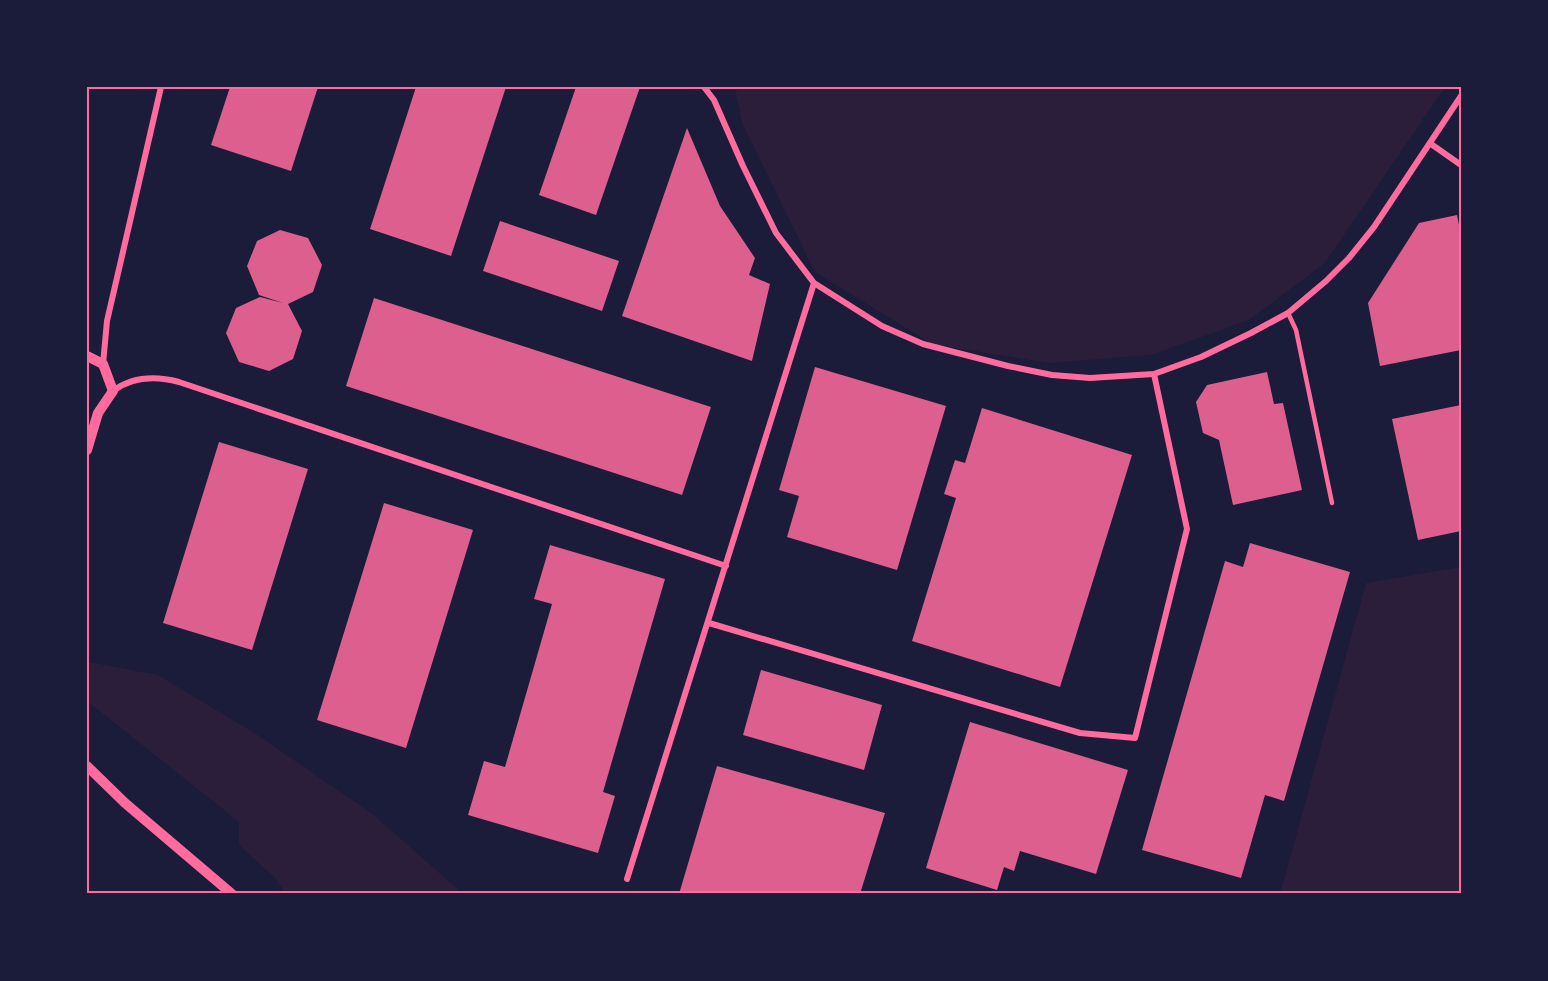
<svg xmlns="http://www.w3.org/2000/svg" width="1548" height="981" font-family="Karla,sans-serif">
  <rect width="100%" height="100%" fill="#1b1b3a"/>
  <!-- green -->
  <path fill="#2a1e3b" d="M735,87H1445L1325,263L1249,320L1151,355L1049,363L932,344L815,272L742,123Z
    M1461,567V894H1280L1366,583Z
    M89,662L158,675L256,734L374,815L463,894H286L275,878L239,845V822L87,701V667Z"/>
  <!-- building -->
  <path fill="#dd5f8e" d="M230,87H318L291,171L211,145Z
    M416,87H506L451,256L370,229Z
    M576,87H640L596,215L539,195Z
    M687,128L720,206L755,258L749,275L770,284L752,361L622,316Z
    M1457,215L1461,235V350L1380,366L1368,303L1419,223Z
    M500,221L619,261L602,311L483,271Z
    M280,230L308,238L322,265L313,292L288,304L302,331L293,359L269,371L239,362L226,333L236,308L260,297L283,303L259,295L247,266L257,241Z
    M374,298L711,407L682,495L346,386Z
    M815,367L946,406L897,570L787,537L799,496L779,490Z
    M1267,372L1274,404L1283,403L1302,490L1233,505L1219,440L1203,433L1196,402L1207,385Z
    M1461,405V531L1418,540L1392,419Z
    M982,408L1132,455L1060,687L912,641L956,498L944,494L955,460L965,463Z
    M219,442L308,469L252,650L163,623Z
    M384,503L473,530L406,748L317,720Z
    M1250,543L1350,572L1284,801L1265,795L1241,878L1142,850L1225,561L1243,567Z
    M550,545L665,579L603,792L615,796L598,853L468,815L484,761L505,767L552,604L534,599Z
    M761,670L882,705L864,770L743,735Z
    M970,722L1128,770L1096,874L1020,851L1014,871L1004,867L997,890L926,868Z
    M717,766L885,813L860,894H679Z"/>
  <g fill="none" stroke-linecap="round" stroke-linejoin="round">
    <!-- service -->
    <path stroke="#ff6b9d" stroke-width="4.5" d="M1288,313L1296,330L1332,503"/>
    <!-- minor -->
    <path stroke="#ff6b9d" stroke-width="6" d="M704,87L714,100L743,166L776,233L814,283L882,326L923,344L1008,366L1052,375L1090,378L1154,374L1201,357L1251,333L1288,313L1326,281L1349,258L1374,227L1461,96
      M1431,144L1461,165
      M103,364L107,321L161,87
      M113,391C133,376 156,376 179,382L726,566
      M709,623L1080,733L1135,738L1187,529L1154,374
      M627,879L814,283"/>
    <!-- tertiary -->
    <path stroke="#ff6b9d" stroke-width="10" d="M87,356L103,364L113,391L98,413L87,450
      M87,766L125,803L232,894"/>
  </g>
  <!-- border -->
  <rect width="1548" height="981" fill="none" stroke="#1b1b3a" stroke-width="177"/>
  <rect x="88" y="88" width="1372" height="804" fill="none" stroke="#ff6b9d" stroke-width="2"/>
</svg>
